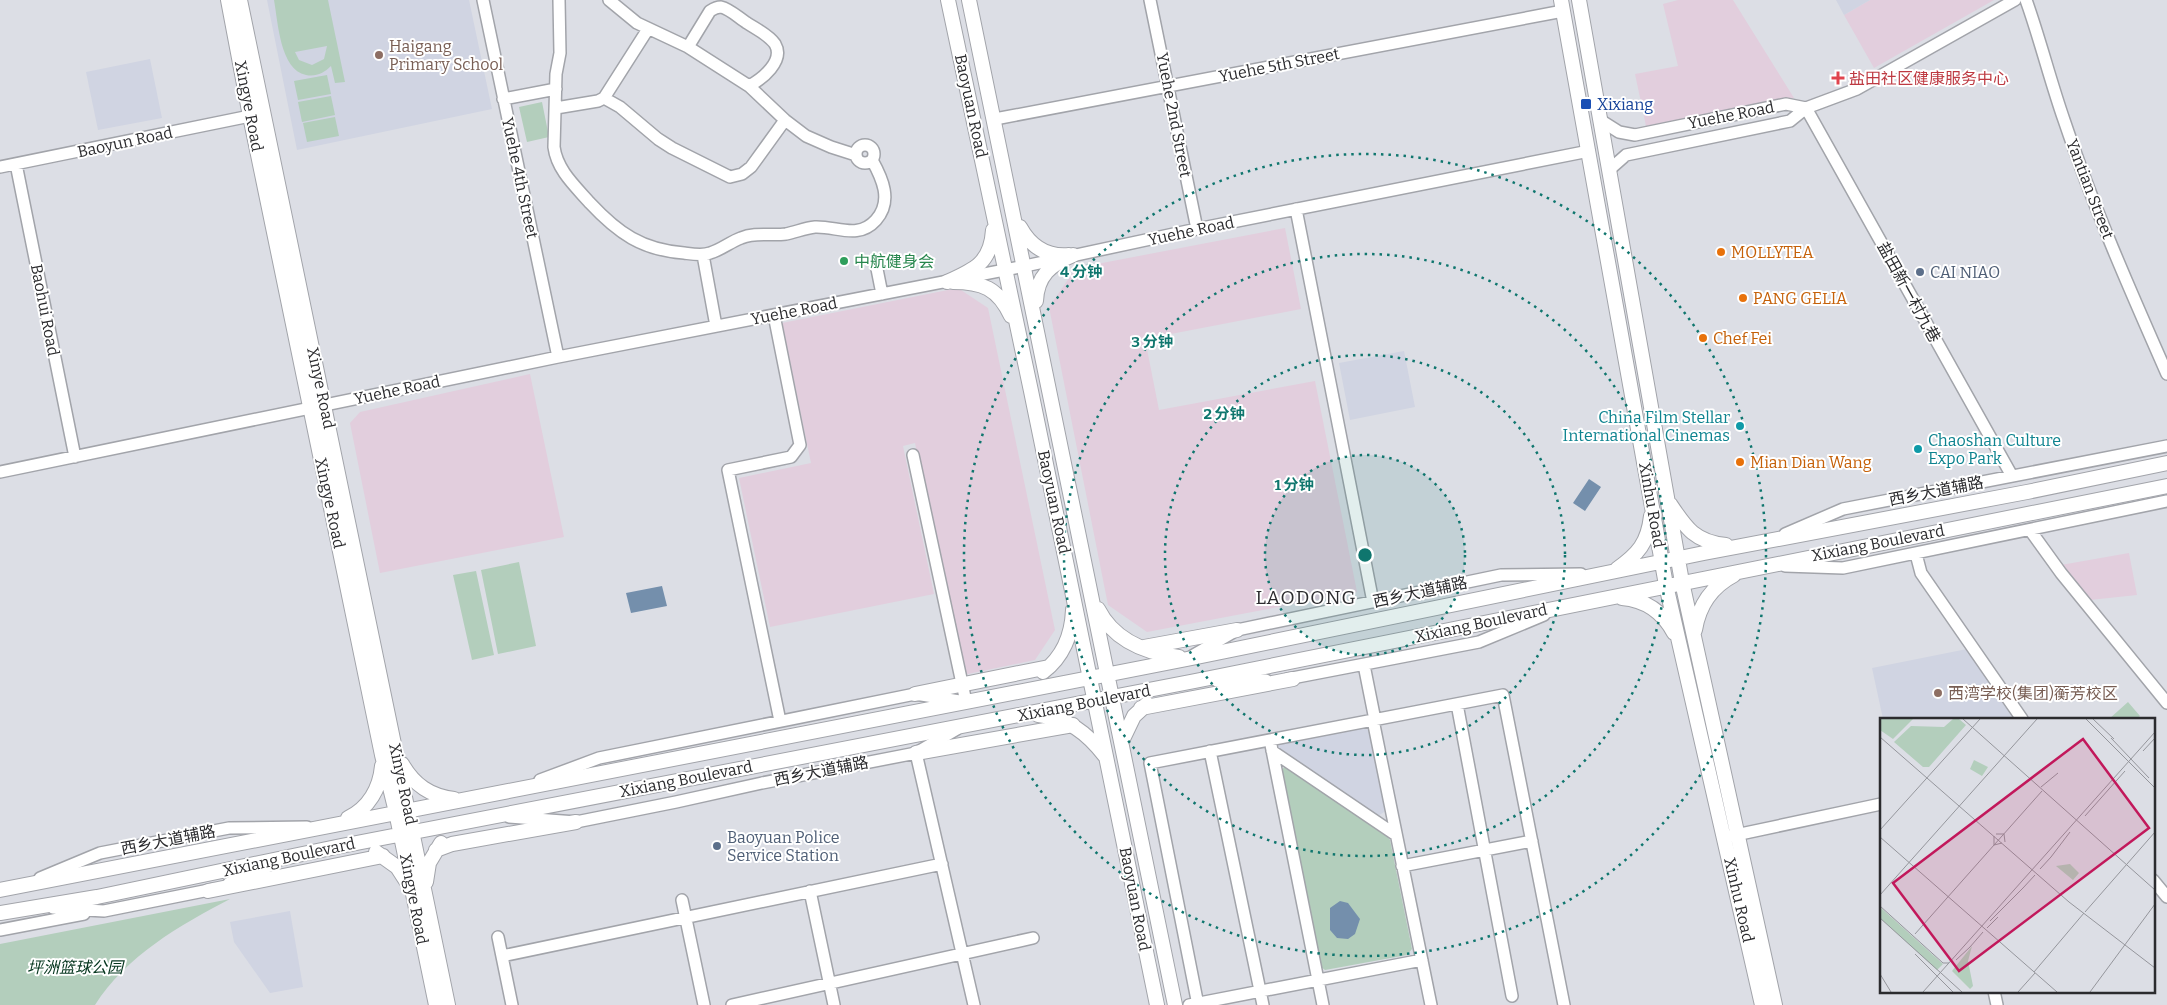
<svg xmlns="http://www.w3.org/2000/svg" width="2167" height="1005" font-family="Bitter,'Noto Sans SC',serif">
  <rect width="100%" height="100%" fill="#dcdee5"/>
  <!-- commercial -->
  <path fill="#e2cedd" d="M1678,0H1733L1794,98L1646,126L1635,74L1678,66L1663,4Z
    M1870,0H1994L1874,68L1844,15Z
    M1285,228L1301,309L1145,339L1159,410L1315,381L1357,592L1147,632L1108,605L1049,307L1076,268Z
    M958,288L988,308L1055,630L1035,660L963,675L915,443L903,446L934,594L770,627L739,478L811,463L782,323Z
    M530,374L564,537L380,573L350,423L360,412Z
    M2129,553L2137,595L2090,600L2061,565Z"/>
  <!-- built -->
  <path fill="#d0d4e2" d="M267,0H469L492,109L297,150Z
    M1836,0H1870L1844,15Z
    M150,59L162,118L98,130L86,72Z
    M1404,351L1415,407L1350,420L1339,363Z
    M1967,649L2015,719H1883L1872,668Z
    M1360,725L1369,731L1385,809L1384,812L1378,816L1278,749L1280,742Z
    M290,911L303,987L270,993L234,942L230,922Z"/>
  <!-- green -->
  <path fill="#b3cebc" fill-rule="evenodd" d="M274,0H328L345,82L335,83L331,66C324,73 316,77 306,75C280,70 278,22 274,0ZM327,46L324,59L312,65L299,60L295,52Z
    M327,75L331,94L298,100L294,81Z
    M331,96L335,115L302,122L298,102Z
    M542,102L549,137L527,142L519,107Z
    M335,117L339,136L307,142L303,123Z
    M519,562L536,646L498,654L481,570Z
    M476,571L494,655L472,660L453,575Z
    M2128,702L2140,716L2137,719H2109Z
    M1285,766L1387,836L1390,840L1412,949L1407,955L1325,970L1321,967L1281,771Z
    M230,899C180,925 126,956 95,1005H0V944Z"/>
  <!-- water -->
  <path fill="#748fac" d="M1589,479L1601,487L1585,511L1573,503Z
    M662,586L667,606L631,613L626,593Z
    M1340,901L1348,903L1360,919L1355,934L1348,939L1337,938L1330,930V908Z"/>
  <g fill="none" stroke-linecap="round" stroke-linejoin="round">
    <!-- minor casing -->
    <g stroke="#a2a4aa" stroke-width="14">
      <path id="minor" d="M483,0L558,357
        M559,0L560,53L556,74L554,147C557,170 575,186 590,203C618,233 642,250 684,253C692,254 702,256 710,253C721,250 730,242 741,238C755,232 771,236 786,234C796,232 805,228 815,227C837,226 858,240 876,220C893,201 882,178 872,160
        M609,0L637,23L688,47L749,86L785,120L806,136L831,147L856,155
        M1150,0L1197,229
        M2026,0C2040,39 2050,80 2064,120C2093,206 2130,290 2167,374
        M688,47L710,11C713,9 717,7 721,7C730,9 739,18 747,23C756,29 769,35 775,44C785,61 762,79 749,86
        M604,98L620,107L658,139L672,148L730,177L742,174L751,167L785,120
        M503,99L556,89
        M556,108L598,101L604,98L648,29
        M1806,108L2012,476
        M995,119L1563,11
        M1600,120L1619,132L1635,135L1786,104L1806,108
        M856 154a9 9 0 1 1 18 0a9 9 0 1 1-18 0Z
        M16,164L75,457
        M0,167L250,116
        M1609,170L1626,155L1790,121L1806,108L1857,89L2015,0
        M1296,209L1373,602
        M703,255L716,326
        M877,269L882,294
        M774,315L800,445L791,457L728,470L780,721
        M0,472L558,357L1025,266L1197,229L1589,151
        M2030,530L2061,573L2167,703
        M1785,534L1843,509L2167,446
        M1916,554L1921,573L2022,719
        M1785,566L1843,568L2167,501
        M1192,656L1237,630L1501,575L1581,574
        M1364,665L1374,715L1373,720L1431,1005
        M1287,679L1479,642L1544,615
        M1217,681L1266,680
        M1457,704L1512,996
        M1270,740L1323,1005
        M1210,751L1263,1005
        M1272,751L1396,835
        M916,753L974,1005
        M540,780L599,758L915,694L966,702L913,455
        M509,817L576,822L676,802L762,783L916,753L957,729
        M1731,836L1881,804
        M1402,866L1532,841
        M40,878L100,853L229,828L307,827
        M2153,880L2167,897
        M229,883L272,865
        M810,891L834,1005
        M682,900L704,1005
        M53,908L104,911L214,889
        M0,930L84,914
        M498,937L512,1005
        M502,956L942,864
        M1994,991L1997,1005
        M732,1005L1033,938
        M1189,1005L1422,960
        M1198,1005L1150,763L1503,695L1564,1005"/>
    </g>
    <!-- major casing -->
    <g stroke="#a2a4aa" stroke-width="16">
      <path id="major" d="M228,0L250,116L382,755L396,812L436,1005
        M240,0L448,1005
        M948,0L1031,391L1157,1005
        M969,0L1175,1005
        M1561,0L1666,585L1762,1005
        M1579,0L1682,582L1775,1005
        M1020,227C1031,247 1047,257 1069,255
        M947,282C974,270 991,263 993,230
        M953,282C982,282 998,288 1011,316
        M1036,301C1037,276 1051,264 1073,255
        M1670,504C1686,528 1695,542 1726,545
        M1617,569C1638,554 1648,543 1651,516
        M1622,598C1645,600 1663,612 1674,633
        M1098,609C1114,641 1146,653 1179,657
        M1695,630C1699,605 1711,587 1734,575
        M1144,647L1237,630
        M1043,672C1063,657 1072,634 1073,610
        M915,694L1049,667
        M1141,708L1293,679
        M1038,715C1068,718 1087,733 1105,756
        M1122,741L1134,716L1147,704
        M916,753L1073,725
        M402,764C414,785 430,796 454,799
        M348,818C369,808 380,788 382,766
        M436,850L452,844L576,822
        M376,852L397,867L408,884
        M426,882L429,863L441,843
        M0,890L1187,659L1704,553L2027,492L2167,463
        M208,891L383,856
        M0,913L97,897L341,846L1195,681L2167,486"/>
    </g>
    <!-- minor -->
    <use href="#minor" stroke="#fff" stroke-width="11"/>
    <!-- major -->
    <use href="#major" stroke="#fff" stroke-width="14"/>
  </g>
  <!-- distance rings -->
  <circle cx="1365" cy="555" r="100" fill="#0f766e" fill-opacity=".12"/>
  <g fill="none" stroke="#0f766e" stroke-width="2.5" stroke-dasharray="2.5 5">
    <circle cx="1365" cy="555" r="100"/>
    <circle cx="1365" cy="555" r="200"/>
    <circle cx="1365" cy="555" r="301"/>
    <circle cx="1365" cy="555" r="401"/>
  </g>
  <!-- markers -->
  <g fill="#8d6e63" stroke="#fff" stroke-width="2">
    <circle cx="379" cy="55" r="5"/>
    <circle cx="1938" cy="693" r="5"/>
  </g>
  <path fill="#e0444e" stroke="#fff" stroke-width="2" d="M1835.5 70.5h5v5h5v5h-5v5h-5v-5h-5v-5h5z"/>
  <rect fill="#1a4fb4" stroke="#fff" stroke-width="2" x="1580" y="98" width="12" height="12" rx="2.5"/>
  <g fill="#e8710a" stroke="#fff" stroke-width="2">
    <circle cx="1721" cy="252" r="5"/>
    <circle cx="1743" cy="298" r="5"/>
    <circle cx="1703" cy="338" r="5"/>
    <circle cx="1740" cy="462" r="5"/>
  </g>
  <circle fill="#2e9e5b" stroke="#fff" stroke-width="2" cx="844" cy="261" r="5"/>
  <g fill="#5c6f8a" stroke="#fff" stroke-width="2">
    <circle cx="1920" cy="272" r="5"/>
    <circle cx="717" cy="846" r="5"/>
  </g>
  <g fill="#0f9aa8" stroke="#fff" stroke-width="2">
    <circle cx="1740" cy="426" r="5"/>
    <circle cx="1918" cy="449" r="5"/>
  </g>
  <g text-anchor="middle" dominant-baseline="central" stroke-width="4" stroke-linejoin="round" paint-order="stroke">
    <!-- education labels -->
    <g font-size="16" fill="#785e54" stroke="#fff" text-anchor="start">
      <text x="389" y="46">Haigang<tspan x="389" dy="18">Primary School</tspan></text>
      <text x="1948" y="693">西湾学校(集团)蘅芳校区</text>
    </g>
    <!-- street labels -->
    <g font-size="16" fill="#2b2b2e" stroke="#fff">
      <text transform="translate(1279 65) rotate(-11)">Yuehe 5th Street</text>
      <text transform="translate(249 106) rotate(79)">Xingye Road</text>
      <text transform="translate(971 106) rotate(78)">Baoyuan Road</text>
      <text transform="translate(1174 115) rotate(79)">Yuehe 2nd Street</text>
      <text transform="translate(1731 115) rotate(-11)">Yuehe Road</text>
      <text transform="translate(125 142) rotate(-12)">Baoyun Road</text>
      <text transform="translate(520 178) rotate(78)">Yuehe 4th Street</text>
      <text transform="translate(2090 189) rotate(69)">Yantian Street</text>
      <text transform="translate(1191 231) rotate(-12)">Yuehe Road</text>
      <text transform="translate(1909 292) rotate(61)">盐田新一村九巷</text>
      <text transform="translate(45 310) rotate(79)">Baohui Road</text>
      <text transform="translate(794 311) rotate(-11)">Yuehe Road</text>
      <text transform="translate(321 388) rotate(78)">Xinye Road</text>
      <text transform="translate(397 390) rotate(-12)">Yuehe Road</text>
      <text transform="translate(1936 491) rotate(-11)">西乡大道辅路</text>
      <text transform="translate(1054 502) rotate(78)">Baoyuan Road</text>
      <text transform="translate(330 503) rotate(78)">Xingye Road</text>
      <text transform="translate(1652 505) rotate(80)">Xinhu Road</text>
      <text transform="translate(1878 543) rotate(-11)">Xixiang Boulevard</text>
      <text transform="translate(1420 592) rotate(-12)">西乡大道辅路</text>
      <text transform="translate(1481 623) rotate(-12)">Xixiang Boulevard</text>
      <text transform="translate(1084 703) rotate(-11)">Xixiang Boulevard</text>
      <text transform="translate(821 771) rotate(-11)">西乡大道辅路</text>
      <text transform="translate(686 779) rotate(-11)">Xixiang Boulevard</text>
      <text transform="translate(403 784) rotate(78)">Xinye Road</text>
      <text transform="translate(168 840) rotate(-11)">西乡大道辅路</text>
      <text transform="translate(289 857) rotate(-12)">Xixiang Boulevard</text>
      <text transform="translate(414 899) rotate(79)">Xingye Road</text>
      <text transform="translate(1135 899) rotate(79)">Baoyuan Road</text>
      <text transform="translate(1739 900) rotate(77)">Xinhu Road</text>
    </g>
    <!-- health labels -->
    <g font-size="16" fill="#be3a42" stroke="#fff" text-anchor="start">
      <text x="1849" y="78">盐田社区健康服务中心</text>
    </g>
    <!-- transit labels -->
    <g font-size="16" fill="#164399" stroke="#fff" text-anchor="start">
      <text x="1597" y="104">Xixiang</text>
    </g>
    <!-- food labels -->
    <g font-size="16" fill="#c56008" stroke="#fff" text-anchor="start">
      <text x="1731" y="252">MOLLYTEA</text>
      <text x="1753" y="298">PANG GELIA</text>
      <text x="1713" y="338">Chef Fei</text>
      <text x="1750" y="462">Mian Dian Wang</text>
    </g>
    <!-- leisure labels -->
    <g font-size="16" fill="#27864d" stroke="#fff" text-anchor="start">
      <text x="854" y="261">中航健身会</text>
    </g>
    <!-- service labels -->
    <g font-size="16" fill="#4e5e75" stroke="#fff" text-anchor="start">
      <text x="1930" y="272">CAI NIAO</text>
      <text x="727" y="837">Baoyuan Police<tspan x="727" dy="18">Service Station</tspan></text>
    </g>
    <!-- culture labels -->
    <g font-size="16" fill="#0d838f" stroke="#fff" text-anchor="end">
      <text x="1730" y="417">China Film Stellar<tspan x="1730" dy="18">International Cinemas</tspan></text>
      <text x="1928" y="440" text-anchor="start">Chaoshan Culture<tspan x="1928" dy="18">Expo Park</tspan></text>
    </g>
    <!-- park labels -->
    <g font-size="16" font-style="italic" fill="#04351d" stroke="#fff">
      <text x="75" y="967">坪洲篮球公园</text>
    </g>
    <!-- quarter labels -->
    <g font-size="19" letter-spacing="1" fill="#2b2b2e" stroke="#fff">
      <text x="1306" y="597">LAODONG</text>
    </g>
  </g>
  <!-- overview -->
  <g transform="translate(1880 718)">
    <rect width="275" height="275" fill="#dcdee5"/>
    <path d="M0,1H33L13,21L0,12ZM73,1H79L86,7L49,49H43L14,24L31,8L64,9ZM94,42L108,49L102,58L90,51ZM190,146L199,155L193,162L176,148ZM0,189L63,246L57,252L0,200ZM92,228L88,243L93,268L90,271L72,253Z" fill="#b3cebc"/>
    <path fill="none" stroke="#95969c" stroke-width="1" d="M83,1L275,172M206,1L275,70M213,1L234,21M0,19L189,184L275,250M231,20L269,60M263,33L275,20M161,69L178,55M205,98L245,53M0,112L100,1M116,116H124L125,124M114,118V127L122,125M0,119L177,274M171,139L190,114M160,151L171,139M143,170L155,157M0,177L157,1M0,188L63,245H69M205,194L275,114M0,200L82,274M110,203L143,170M107,210L118,199M35,216L162,73M90,229L103,214M35,236L73,274M76,242L90,229M154,254L204,195M0,256L11,274M43,274L275,14M138,274L155,255M210,274L275,186"/>
    <path fill="#c2185b" fill-opacity="0.15" stroke="#c2185b" stroke-width="2.5" d="M203,21L269,110L79,253L13,165Z"/>
    <rect width="275" height="275" fill="none" stroke="#2b2b2e" stroke-width="2.5"/>
  </g>
  <circle cx="1365" cy="555" r="8" fill="#0f766e" stroke="#fff" stroke-width="2.5"/>
  <g font-size="15" text-anchor="middle" font-weight="bold" fill="#0f766e" stroke="#fff" stroke-width="4" stroke-linejoin="round" paint-order="stroke">
    <text x="1081" y="277">4 分钟</text>
    <text x="1152" y="347">3 分钟</text>
    <text x="1224" y="419">2 分钟</text>
    <text x="1294" y="490">1 分钟</text>
  </g>
</svg>
